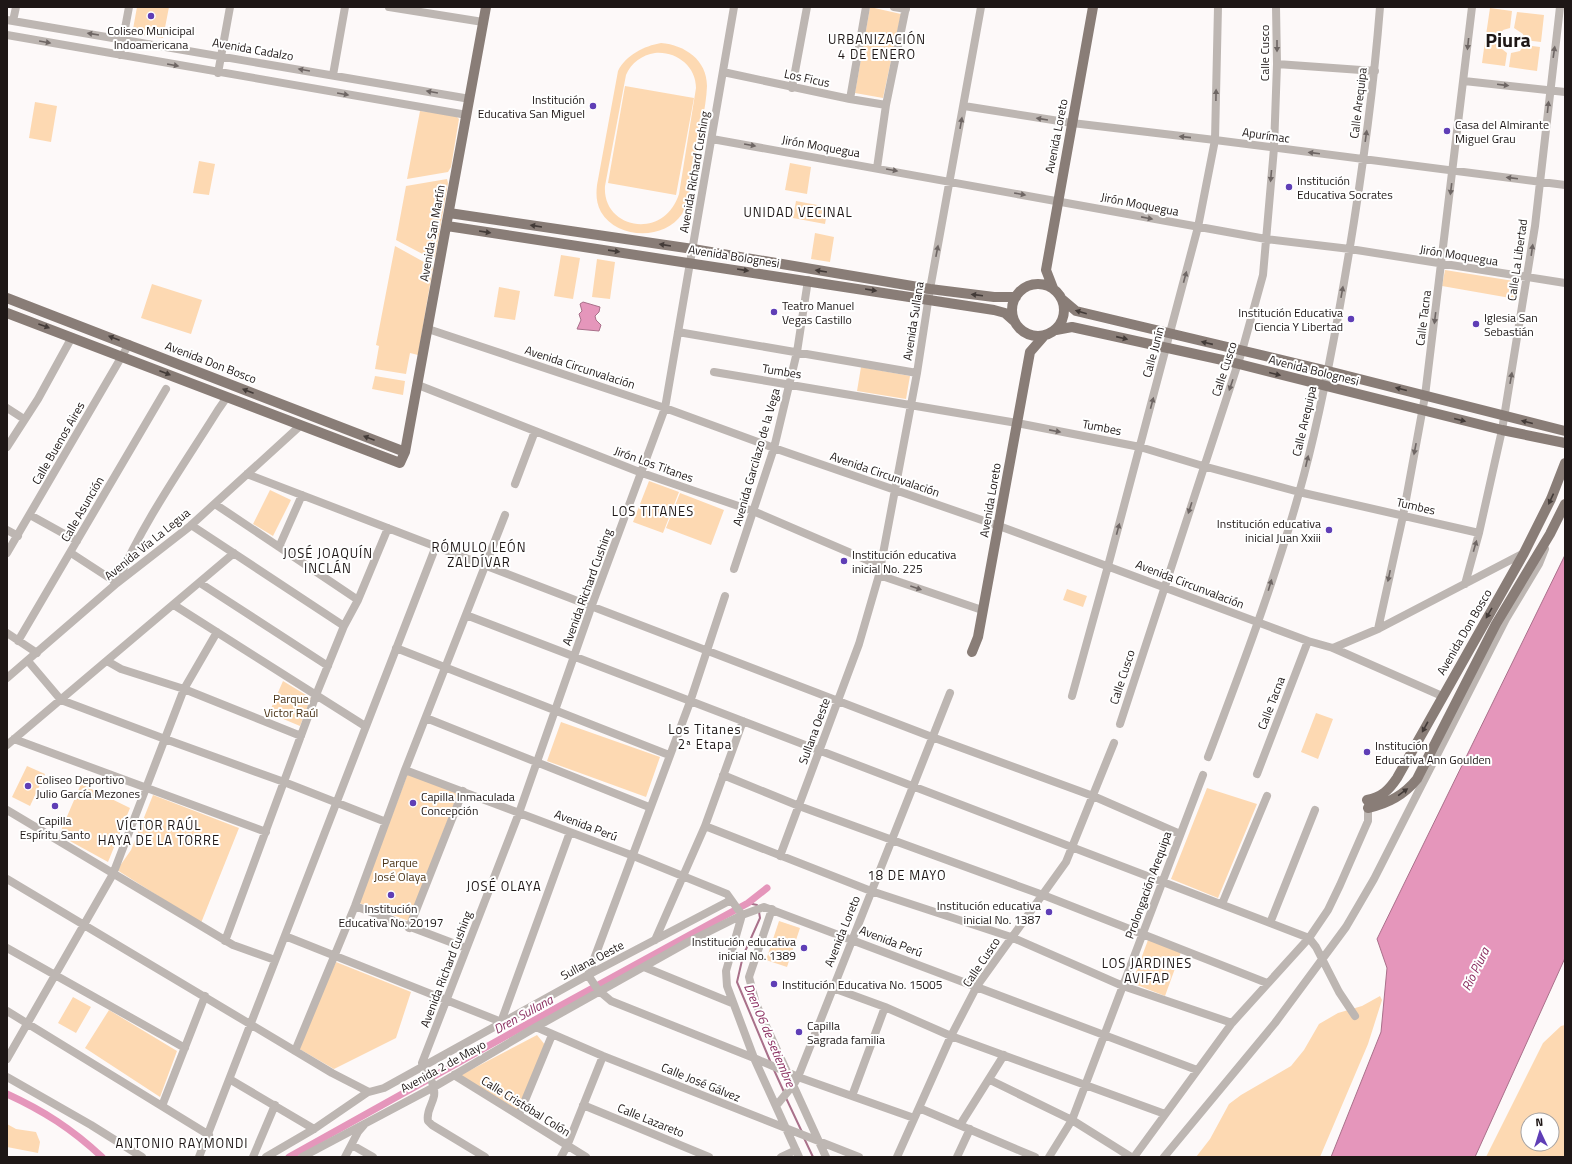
<svg xmlns="http://www.w3.org/2000/svg" width="1572" height="1164" font-family="'Titillium Web',sans-serif">
  <rect width="100%" height="100%" fill="#fdf9f9"/>
  <!-- green -->
  <path fill="#fdd9b2" fill-rule="evenodd" d="M137,7H169L163,38L136,34L133,29Z
    M870,7L901,14L883,98L855,93Z
    M1490,8L1512,11L1510,28L1503,30L1499,37L1486,35Z
    M1517,12L1544,15L1541,42L1524,40L1523,34L1514,28Z
    M1485,41L1499,43L1502,49L1507,53L1505,66L1482,63Z
    M661,43C685,45 707,60 707,86C706,110 699,134 695,158C692,175 691,199 682,214C664,241 617,239 601,212C596,203 596,194 597,185L618,71C626,55 644,46 661,43ZM655,53C676,51 696,66 696,88L679,194C664,241 602,229 605,186L626,75C631,63 642,55 655,53Z
    M1524,45L1540,47L1537,71L1509,67L1511,53L1520,51Z
    M625,86L694,98L676,195L608,183Z
    M35,102L57,106L51,142L29,138Z
    M420,111L455,115L459,119L451,167L448,172L407,179Z
    M199,161L215,164L209,195L193,193Z
    M790,163L811,167L807,194L785,190Z
    M447,179L448,183L435,257L432,259L396,240L406,186Z
    M796,201L828,207L825,224L793,218Z
    M815,233L834,237L830,262L811,259Z
    M395,246L433,267L418,355L410,353L406,374L375,369L379,346L376,345Z
    M561,255L580,258L573,299L554,296Z
    M597,259L615,262L610,299L592,297Z
    M1445,270L1520,282L1516,299L1442,286Z
    M152,284L202,300L191,334L141,318Z
    M499,287L520,291L515,320L494,317Z
    M861,367L910,376L906,399L857,391Z
    M375,376L405,381L403,395L372,389Z
    M649,481L679,492L663,533L633,522Z
    M270,490L291,500L273,536L253,524Z
    M680,493L724,510L711,545L666,528Z
    M1067,589L1087,596L1083,607L1063,600Z
    M283,681L311,698L300,726L269,713Z
    M1316,713L1333,719L1318,759L1301,752Z
    M561,722L660,757L646,797L547,761Z
    M27,766L45,774L30,806L12,797Z
    M408,773L458,793L409,921L359,903Z
    M81,784L130,808L108,862L59,835Z
    M1207,788L1257,804L1218,898L1171,879Z
    M153,795L239,828L201,923L117,870L131,850Z
    M779,921L800,928L787,967L766,960Z
    M1148,940L1181,952L1165,996L1132,983Z
    M336,962L411,992L396,1038L334,1069L296,1047Z
    M1380,996L1382,1000L1368,1044L1320,1157H1196L1210,1139L1229,1104L1241,1095L1291,1066L1304,1050L1319,1024L1338,1013L1362,1006Z
    M73,997L91,1007L76,1033L58,1023Z
    M109,1010L177,1051L160,1097L85,1048Z
    M1565,1025V1157H1486L1543,1043L1561,1026ZM1528,1120H1552V1144H1528Z
    M537,1035L546,1046L517,1111L459,1076Z
    M7,1124L16,1129L36,1132L40,1142L38,1153L7,1147Z"/>
  <!-- water -->
  <path fill="#e596bb" stroke="#a9708a" d="M583,302L600,307L599,312L595,316L596,320L601,325L599,331L577,329L581,320L579,314L582,311L580,304Z
    M1565,555V958L1475,1157H1331L1381,1032L1387,968L1377,939Z"/>
  <g fill="none" stroke-linecap="round" stroke-linejoin="round">
    <!-- stream -->
    <path stroke="#a9708a" stroke-width="2" d="M748,903L757,905L758,908
      M759,912L760,918L743,956L737,982L771,1063
      M774,1070L784,1092
      M786,1098L802,1132
      M804,1138L813,1157"/>
    <!-- canal -->
    <path stroke="#e596bb" stroke-width="7" d="M7,1094C44,1111 72,1129 102,1157
      M289,1157L558,1007L748,903L767,888"/>
    <!-- minor -->
    <path stroke="#bdb6b2" stroke-width="8" d="M389,7L483,22
      M894,7L906,9
      M7,20L470,99
      M13,21L16,7
      M7,35L467,115
      M120,55L129,7
      M1277,64L1375,71
      M723,72L850,99L886,105
      M218,73L230,7
      M333,75L345,7
      M1464,81L1565,92
      M792,88L807,7
      M850,99L866,7
      M964,106L1072,123L1215,140L1565,185
      M712,139L1266,239L1350,249L1565,283
      M877,168L886,105L906,7
      M428,329L665,408L774,448L999,526L1308,641L1333,648L1442,696
      M678,332L917,373
      M714,372L1017,423L1140,447L1203,466L1299,492L1479,533
      M418,385L642,473L753,511L881,566
      M7,408L24,419
      M7,447L38,399L72,337
      M247,474L932,737L1093,796L1180,834
      M515,484L535,431
      M215,504L358,600
      M30,515L77,541
      M191,525L344,626
      M7,530L18,536
      M279,547L302,495
      M7,553L129,344
      M71,553L117,583C143,522 183,466 218,410L227,397
      M734,569L774,448L797,352L808,280
      M879,575L982,610
      M200,583L328,666
      M1465,584L1479,533L1502,430L1535,226L1560,7
      M725,596L690,702L588,975L598,990L611,1001L754,1058L798,1077L914,1118
      M174,605L365,726
      M466,615L1309,938L1316,947L1339,992L1355,1016
      M1378,629L1403,516L1425,396L1472,7
      M7,633L37,653
      M18,641L166,389
      M396,648L669,755
      M1333,648L1378,629L1524,553
      M28,661L61,700L165,739L284,782L386,822
      M107,661L121,669L184,689L301,736
      M7,678L117,583L189,527L301,425
      M1072,696L1108,566L1198,227L1215,140L1218,7
      M426,718L649,807
      M1120,724L1242,351L1263,275L1274,148L1277,64L1276,7
      M14,739L266,832
      M7,745L234,553
      M1208,757C1241,670 1274,583 1299,493C1316,433 1328,372 1339,311C1357,210 1372,109 1380,7
      M405,770L631,855L727,894L742,915
      M1257,774L1308,641
      M723,775L799,806L1043,895L1267,983
      M7,810L233,945L275,960
      M705,826L871,891L1011,937L1123,986L1232,1023
      M780,856L859,644L879,575L917,373L930,289L981,7
      M7,879L332,1073L369,1092L384,1088L588,975L731,900
      M1222,904L1267,796
      M355,906L466,948
      M772,909L749,977L756,1004L826,1157
      M742,915L726,971L727,986L754,1058L799,1157
      M1270,923L1315,810
      M409,928L463,791
      M285,936L504,1023
      M655,940L705,826L743,721
      M225,941L316,695L344,626L358,600L388,528
      M7,948L185,1048
      M644,967L732,1003
      M833,988L885,1007L951,1036L1165,1114
      M7,1011L209,1135
      M501,1022L570,832
      M536,1027L603,1056L859,1157
      M295,1051L355,906L405,770L505,515
      M7,1059L113,874L184,689L217,632
      M454,1075L586,1157
      M7,1077L91,1125L142,1157
      M231,1080L314,1129
      M990,1080L1072,1120L1131,1157
      M852,1096L885,1007
      M583,1105L709,1157
      M162,1106L205,996
      M776,1106L794,1084L798,1077L950,693
      M919,1108L1035,1157
      M519,1115L552,1035
      M960,1125L1004,1055
      M352,1145L373,1157
      M199,1157L436,546
      M253,1157L275,1105
      M266,1157L314,1129L368,1092
      M302,1157L434,1087L536,1027L688,942L742,915L764,907L1197,1070
      M345,1157L358,1132L364,1125
      M485,1157L432,1125L428,1121C426,1111 432,1106 434,1096C436,1084 427,1074 422,1063L519,813L592,605L665,408L734,7
      M561,1157L567,1146L603,1056
      M781,1157L796,1150
      M897,1157L951,1036L977,986L1066,862L1114,743
      M957,1157L970,1129
      M1049,1157L1072,1120L1203,775
      M1134,1157L1232,1023L1309,938L1328,910L1340,885L1368,821V803
      M1164,1157L1275,1023L1346,927L1374,879L1506,619L1539,564L1545,549"/>
    <!-- major -->
    <path stroke="#897d77" stroke-width="10" d="M449,213L693,249L930,289L994,297H1016
      M447,226L994,310L1005,313L1014,321
      M1012 310a26 26 0 1 1 52 0a26 26 0 1 1-52 0Z
      M1053,288L1046,270L1093,7
      M7,298L405,452
      M1063,300L1076,311L1328,371L1565,431
      M7,313L400,463L405,452L486,7
      M1056,330L1072,327L1227,361L1502,430L1565,443
      M972,652L978,637L1030,352L1044,336
      M1367,800C1382,797 1389,790 1397,778L1524,553L1551,499L1565,463
      M1368,808C1387,804 1405,794 1417,779L1496,624L1550,534L1565,504"/>
  </g>
  <!-- one-way arrows -->
  <defs><path id="oneway-solid" d="M-6-.8H1V-3.2L6.5 0L1 3.2V.8H-6Z"/></defs>
  <g fill="#6e6664">
    <use href="#oneway-solid" transform="translate(93 34) rotate(-171)"/>
    <use href="#oneway-solid" transform="translate(45 42) rotate(10)"/>
    <use href="#oneway-solid" transform="translate(1468 44) rotate(96)"/>
    <use href="#oneway-solid" transform="translate(1277 46) rotate(90)"/>
    <use href="#oneway-solid" transform="translate(1554 52) rotate(-82)"/>
    <use href="#oneway-solid" transform="translate(173 65) rotate(10)"/>
    <use href="#oneway-solid" transform="translate(304 70) rotate(-170)"/>
    <use href="#oneway-solid" transform="translate(1503 85) rotate(7)"/>
    <use href="#oneway-solid" transform="translate(432 92) rotate(-170)"/>
    <use href="#oneway-solid" transform="translate(343 94) rotate(10)"/>
    <use href="#oneway-solid" transform="translate(1216 95) rotate(-89)"/>
    <use href="#oneway-solid" transform="translate(1548 107) rotate(-84)"/>
    <use href="#oneway-solid" transform="translate(1042 119) rotate(-171)"/>
    <use href="#oneway-solid" transform="translate(961 123) rotate(-80)"/>
    <use href="#oneway-solid" transform="translate(1366 136) rotate(-82)"/>
    <use href="#oneway-solid" transform="translate(1185 137) rotate(-174)"/>
    <use href="#oneway-solid" transform="translate(750 145) rotate(10)"/>
    <use href="#oneway-solid" transform="translate(1314 153) rotate(-173)"/>
    <use href="#oneway-solid" transform="translate(892 170) rotate(10)"/>
    <use href="#oneway-solid" transform="translate(1271 176) rotate(95)"/>
    <use href="#oneway-solid" transform="translate(1512 178) rotate(-173)"/>
    <use href="#oneway-solid" transform="translate(1451 189) rotate(97)"/>
    <use href="#oneway-solid" transform="translate(1020 194) rotate(10)"/>
    <use href="#oneway-solid" transform="translate(1147 218) rotate(11)"/>
    <use href="#oneway-solid" transform="translate(1532 250) rotate(-82)"/>
    <use href="#oneway-solid" transform="translate(937 251) rotate(-79)"/>
    <use href="#oneway-solid" transform="translate(1185 277) rotate(-75)"/>
    <use href="#oneway-solid" transform="translate(1342 292) rotate(-80)"/>
    <use href="#oneway-solid" transform="translate(1435 318) rotate(97)"/>
    <use href="#oneway-solid" transform="translate(1511 378) rotate(-80)"/>
    <use href="#oneway-solid" transform="translate(1231 385) rotate(109)"/>
    <use href="#oneway-solid" transform="translate(1152 403) rotate(-75)"/>
    <use href="#oneway-solid" transform="translate(1055 431) rotate(11)"/>
    <use href="#oneway-solid" transform="translate(1415 449) rotate(101)"/>
    <use href="#oneway-solid" transform="translate(1307 461) rotate(-77)"/>
    <use href="#oneway-solid" transform="translate(1190 508) rotate(108)"/>
    <use href="#oneway-solid" transform="translate(1118 529) rotate(-75)"/>
    <use href="#oneway-solid" transform="translate(1475 546) rotate(-74)"/>
    <use href="#oneway-solid" transform="translate(1389 576) rotate(102)"/>
    <use href="#oneway-solid" transform="translate(1270 585) rotate(-73)"/>
    <use href="#oneway-solid" transform="translate(916 588) rotate(19)"/>
  </g>
  <g fill="#433b38">
    <use href="#oneway-solid" transform="translate(536 226) rotate(-171)"/>
    <use href="#oneway-solid" transform="translate(485 232) rotate(9)"/>
    <use href="#oneway-solid" transform="translate(665 245) rotate(-171)"/>
    <use href="#oneway-solid" transform="translate(614 251) rotate(8)"/>
    <use href="#oneway-solid" transform="translate(743 270) rotate(9)"/>
    <use href="#oneway-solid" transform="translate(821 271) rotate(-171)"/>
    <use href="#oneway-solid" transform="translate(871 290) rotate(9)"/>
    <use href="#oneway-solid" transform="translate(977 295) rotate(-173)"/>
    <use href="#oneway-solid" transform="translate(1081 312) rotate(-164)"/>
    <use href="#oneway-solid" transform="translate(44 326) rotate(20)"/>
    <use href="#oneway-solid" transform="translate(114 338) rotate(-159)"/>
    <use href="#oneway-solid" transform="translate(1122 338) rotate(13)"/>
    <use href="#oneway-solid" transform="translate(1207 343) rotate(-167)"/>
    <use href="#oneway-solid" transform="translate(165 373) rotate(21)"/>
    <use href="#oneway-solid" transform="translate(1275 374) rotate(14)"/>
    <use href="#oneway-solid" transform="translate(1401 389) rotate(-166)"/>
    <use href="#oneway-solid" transform="translate(248 391) rotate(-159)"/>
    <use href="#oneway-solid" transform="translate(1460 420) rotate(14)"/>
    <use href="#oneway-solid" transform="translate(1527 422) rotate(-166)"/>
    <use href="#oneway-solid" transform="translate(369 438) rotate(-159)"/>
    <use href="#oneway-solid" transform="translate(1551 499) rotate(115)"/>
    <use href="#oneway-solid" transform="translate(1489 613) rotate(120)"/>
    <use href="#oneway-solid" transform="translate(1425 727) rotate(119)"/>
    <use href="#oneway-solid" transform="translate(1403 792) rotate(-36)"/>
  </g>
  <!-- markers -->
  <g fill="#5f3eb6" stroke="#fff" stroke-width="1.5">
    <circle cx="151" cy="16" r="4"/>
    <circle cx="593" cy="106" r="4"/>
    <circle cx="1447" cy="131" r="4"/>
    <circle cx="1289" cy="187" r="4"/>
    <circle cx="774" cy="312" r="4"/>
    <circle cx="1351" cy="319" r="4"/>
    <circle cx="1476" cy="324" r="4"/>
    <circle cx="1329" cy="530" r="4"/>
    <circle cx="844" cy="561" r="4"/>
    <circle cx="1367" cy="752" r="4"/>
    <circle cx="28" cy="786" r="4"/>
    <circle cx="413" cy="803" r="4"/>
    <circle cx="55" cy="806" r="4"/>
    <circle cx="391" cy="895" r="4"/>
    <circle cx="1049" cy="912" r="4"/>
    <circle cx="804" cy="948" r="4"/>
    <circle cx="774" cy="984" r="4"/>
    <circle cx="799" cy="1032" r="4"/>
  </g>
  <g text-anchor="middle" dominant-baseline="central" stroke-width="4" stroke-linejoin="round" paint-order="stroke">
    <!-- poi labels -->
    <g font-size="12" fill="#1e1716" stroke="#fff" text-anchor="start">
      <text x="151" y="30" text-anchor="middle">Coliseo Municipal<tspan x="151" dy="14">Indoamericana</tspan></text>
      <text x="585" y="99" text-anchor="end">Institución<tspan x="585" dy="14">Educativa San Miguel</tspan></text>
      <text x="1455" y="124">Casa del Almirante<tspan x="1455" dy="14">Miguel Grau</tspan></text>
      <text x="1297" y="180">Institución<tspan x="1297" dy="14">Educativa Socrates</tspan></text>
      <text x="782" y="305">Teatro Manuel<tspan x="782" dy="14">Vegas Castillo</tspan></text>
      <text x="1343" y="312" text-anchor="end">Institución Educativa<tspan x="1343" dy="14">Ciencia Y Libertad</tspan></text>
      <text x="1484" y="317">Iglesia San<tspan x="1484" dy="14">Sebastián</tspan></text>
      <text x="1321" y="523" text-anchor="end">Institución educativa<tspan x="1321" dy="14">inicial Juan Xxiii</tspan></text>
      <text x="852" y="554">Institución educativa<tspan x="852" dy="14">inicial No. 225</tspan></text>
      <text x="1375" y="745">Institución<tspan x="1375" dy="14">Educativa Ann Goulden</tspan></text>
      <text x="36" y="779">Coliseo Deportivo<tspan x="36" dy="14">Julio García Mezones</tspan></text>
      <text x="421" y="796">Capilla Inmaculada<tspan x="421" dy="14">Concepción</tspan></text>
      <text x="55" y="820" text-anchor="middle">Capilla<tspan x="55" dy="14">Espíritu Santo</tspan></text>
      <text x="1041" y="905" text-anchor="end">Institución educativa<tspan x="1041" dy="14">inicial No. 1387</tspan></text>
      <text x="391" y="908" text-anchor="middle">Institución<tspan x="391" dy="14">Educativa No. 20197</tspan></text>
      <text x="796" y="941" text-anchor="end">Institución educativa<tspan x="796" dy="14">inicial No. 1389</tspan></text>
      <text x="782" y="984">Institución Educativa No. 15005</text>
      <text x="807" y="1025">Capilla<tspan x="807" dy="14">Sagrada familia</tspan></text>
    </g>
    <!-- street labels -->
    <g font-size="12" fill="#1e1716" stroke="#fff">
      <text transform="translate(253 49) rotate(10)">Avenida Cadalzo</text>
      <text transform="translate(1264 53) rotate(-90)">Calle Cusco</text>
      <text transform="translate(807 78) rotate(12)">Los Ficus</text>
      <text transform="translate(1358 103) rotate(-83)">Calle Arequipa</text>
      <text transform="translate(1266 135) rotate(8)">Apurímac</text>
      <text transform="translate(1056 136) rotate(-79)">Avenida Loreto</text>
      <text transform="translate(821 146) rotate(10)">Jirón Moquegua</text>
      <text transform="translate(694 172) rotate(-80)">Avenida Richard Cushing</text>
      <text transform="translate(1140 204) rotate(11)">Jirón Moquegua</text>
      <text transform="translate(432 233) rotate(-80)">Avenida San Martín</text>
      <text transform="translate(1459 255) rotate(9)">Jirón Moquegua</text>
      <text transform="translate(734 256) rotate(9)">Avenida Bolognesi</text>
      <text transform="translate(1517 260) rotate(-82)">Calle La Libertad</text>
      <text transform="translate(1423 318) rotate(-83)">Calle Tacna</text>
      <text transform="translate(913 321) rotate(-81)">Avenida Sullana</text>
      <text transform="translate(1153 352) rotate(-75)">Calle Junín</text>
      <text transform="translate(211 362) rotate(21)">Avenida Don Bosco</text>
      <text transform="translate(580 367) rotate(18)">Avenida Circunvalación</text>
      <text transform="translate(1224 369) rotate(-72)">Calle Cusco</text>
      <text transform="translate(1314 370) rotate(14)">Avenida Bolognesi</text>
      <text transform="translate(782 371) rotate(9)">Tumbes</text>
      <text transform="translate(1304 421) rotate(-77)">Calle Arequipa</text>
      <text transform="translate(1102 427) rotate(11)">Tumbes</text>
      <text transform="translate(58 443) rotate(-60)">Calle Buenos Aires</text>
      <text transform="translate(756 457) rotate(-74)">Avenida Garcilazo de la Vega</text>
      <text transform="translate(654 464) rotate(20)">Jirón Los Titanes</text>
      <text transform="translate(885 474) rotate(19)">Avenida Circunvalación</text>
      <text transform="translate(990 500) rotate(-80)">Avenida Loreto</text>
      <text transform="translate(1416 506) rotate(13)">Tumbes</text>
      <text transform="translate(82 509) rotate(-60)">Calle Asunción</text>
      <text transform="translate(147 544) rotate(-39)">Avenida Vía La Legua</text>
      <text transform="translate(1190 584) rotate(21)">Avenida Circunvalación</text>
      <text transform="translate(587 587) rotate(-70)">Avenida Richard Cushing</text>
      <text transform="translate(1464 632) rotate(-60)">Avenida Don Bosco</text>
      <text transform="translate(1122 677) rotate(-72)">Calle Cusco</text>
      <text transform="translate(1271 703) rotate(-69)">Calle Tacna</text>
      <text transform="translate(814 731) rotate(-70)">Sullana Oeste</text>
      <text transform="translate(586 825) rotate(21)">Avenida Perú</text>
      <text transform="translate(1148 885) rotate(-70)">Prolongación Arequipa</text>
      <text transform="translate(842 931) rotate(-68)">Avenida Loreto</text>
      <text transform="translate(891 941) rotate(21)">Avenida Perú</text>
      <text transform="translate(592 960) rotate(-28)">Sullana Oeste</text>
      <text transform="translate(981 962) rotate(-56)">Calle Cusco</text>
      <text transform="translate(446 969) rotate(-69)">Avenida Richard Cushing</text>
      <text transform="translate(443 1066) rotate(-29)">Avenida 2 de Mayo</text>
      <text transform="translate(701 1082) rotate(22)">Calle José Gálvez</text>
      <text transform="translate(526 1106) rotate(32)">Calle Cristóbal Colón</text>
      <text transform="translate(651 1120) rotate(22)">Calle Lazareto</text>
    </g>
    <!-- park labels -->
    <g font-size="12" fill="#4b3316" stroke="#fff">
      <text x="291" y="698">Parque<tspan x="291" dy="14">Victor Raúl</tspan></text>
      <text x="400" y="862">Parque<tspan x="400" dy="14">José Olaya</tspan></text>
    </g>
    <!-- neighbourhood labels -->
    <g font-size="13" letter-spacing="1" fill="#1e1716" stroke="#fff">
      <text x="877" y="39">URBANIZACIÓN<tspan x="877" dy="15">4 DE ENERO</tspan></text>
      <text x="798" y="212">UNIDAD VECINAL</text>
      <text x="653" y="511">LOS TITANES</text>
      <text x="479" y="547">RÓMULO LEÓN<tspan x="479" dy="15">ZALDÍVAR</tspan></text>
      <text x="328" y="553">JOSÉ JOAQUÍN<tspan x="328" dy="15">INCLÁN</tspan></text>
      <text x="705" y="729">Los Titanes<tspan x="705" dy="15">2ª Etapa</tspan></text>
      <text x="159" y="825">VÍCTOR RAÚL<tspan x="159" dy="15">HAYA DE LA TORRE</tspan></text>
      <text x="907" y="875">18 DE MAYO</text>
      <text x="504" y="886">JOSÉ OLAYA</text>
      <text x="1147" y="963">LOS JARDINES<tspan x="1147" dy="15">AVIFAP</tspan></text>
      <text x="182" y="1143">ANTONIO RAYMONDI</text>
    </g>
    <!-- water labels -->
    <g font-size="13" font-style="italic" fill="#8b2f61" stroke="#fff">
      <text transform="translate(1475 969) rotate(-64)">Río Piura</text>
      <text transform="translate(523 1014) rotate(-29)">Dren Sullana</text>
      <text transform="translate(770 1035) rotate(67)">Dren 06 de setiembre</text>
    </g>
    <!-- town labels -->
    <g font-size="20" font-weight="bold" fill="#1e1716" stroke="#fff">
      <text x="1508" y="39">Piura</text>
    </g>
  </g>
  <!-- border -->
  <rect width="1572" height="1164" fill="none" stroke="#1e1716" stroke-width="16"/>
  <!-- north arrow -->
  <g transform="translate(1540 1132) rotate(356)"><circle r="19" fill="#ffffff" stroke="#a5a2a2"/>
  <path d="M0-3L7 15L0 10L-7 15Z" fill="#5f3eb6"/>
  <text y="-6" font-size="11" font-weight="bold" text-anchor="middle" fill="#1e1716">N</text>
  </g>
</svg>
